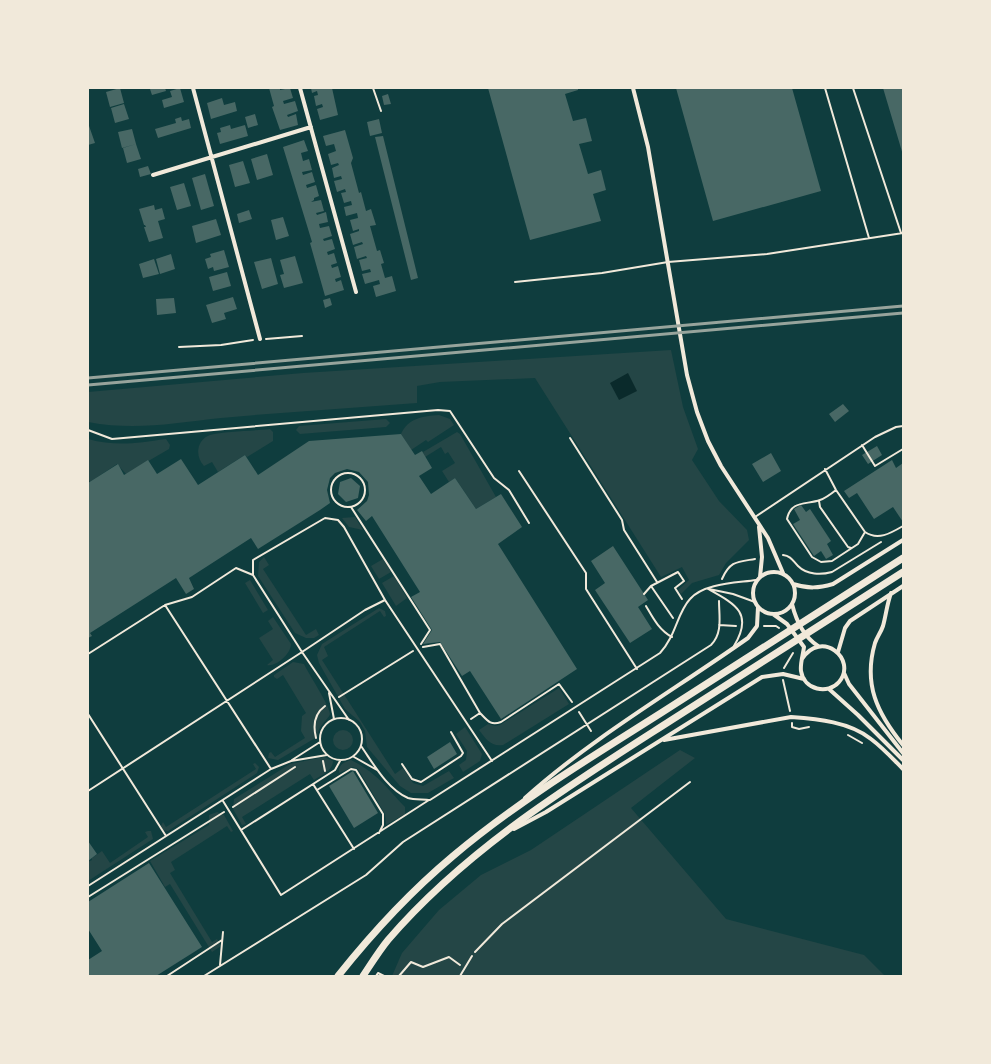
<svg xmlns="http://www.w3.org/2000/svg" width="991" height="1064" font-family="Jost,sans-serif">
  <rect width="100%" height="100%" fill="#0f3d3e"/>
  <!-- green -->
  <path fill="#244646" d="M671,350L683,407L698,449L692,460L719,501L747,530L749,540L726,563L719,575L692,583L681,594L678,590L689,580L682,567L661,577L535,378L440,382L417,386V403C352,408 286,412 221,418C173,423 136,431 88,422V392L303,373Z
    M439,415L450,419L454,425L428,442L426,440L411,450L401,434C408,418 423,416 439,415Z
    M386,419L390,423L386,427L300,434L296,430L299,426Z
    M270,429L273,432V441L247,457L245,455L218,472L212,462L204,466C195,457 196,440 210,435C224,431 254,431 270,429Z
    M457,432L460,434L496,497L476,509L455,478L449,482L442,471L455,463L448,452L445,454L441,447L425,457L423,452Z
    M88,439C117,447 137,443 166,439L170,445L169,449L126,474L117,464L90,482L88,478Z
    M355,517L363,530L349,527L342,518Z
    M264,557L269,565L263,569L306,635L316,629L319,635L314,638H306L295,633L258,576L259,562Z
    M383,559L391,572L379,579L371,566Z
    M394,576L407,598L396,606L382,583Z
    M250,580L268,610L263,613L245,583Z
    M379,608L385,611L386,616L384,617L380,611L324,647L328,656L322,660L395,774L403,768L413,783L423,786L449,771L454,778L428,793H411L400,786L367,747L365,731L360,722L345,709L319,663L317,655L322,644Z
    M273,617L291,644C291,654 276,667 267,665L273,660L259,638L273,629L268,621Z
    M293,662L304,664C308,673 330,706 330,714C329,719 318,725 317,737L278,760L268,758L269,753L271,752L275,757L305,738L301,731L302,716L306,713L283,675L277,679L274,677V675Z
    M559,688L569,704L503,745C491,747 486,739 479,730L488,724L495,726L500,725Z
    M465,727L482,754L480,761L463,772L459,765L466,760L467,751L456,734Z
    M333 740a10 10 0 1 1 20 0a10 10 0 1 1-20 0Z
    M680,750L695,758L631,808L726,919L864,955L885,976H392L402,953L439,910L481,875L531,850Z
    M324,757L333,761C333,771 321,775 314,780L310,774L242,817L246,824L242,825L233,809L234,799L290,764Z
    M351,760C377,773 386,787 405,807V814L386,825L385,814L358,769L353,767L339,773C338,765 344,762 351,760Z
    M255,763L259,767L257,773L168,831L163,830L161,826L163,822L166,827L256,769L253,764Z
    M217,812L224,815L233,831L231,832L227,826L171,862L175,870L170,873L212,942L217,939L221,946L212,952L170,884L165,887L150,861L209,825V815Z
    M148,831H151L153,839L88,881V862L92,860V858L102,851L110,863L148,837L145,832Z"/>
  <!-- water -->
  <path fill="#0a2a2b" d="M628,373L637,391L619,400L610,383Z"/>
  <!-- building -->
  <path fill="#486865" d="M120,88L124,103L110,107L106,92Z
    M165,88L166,91L152,95L150,89Z
    M180,88L184,102L164,108L162,100L172,97L170,91Z
    M269,88H280V90L290,88L293,98L283,101L284,104L295,101L298,111L287,115L288,117L296,114L298,125L280,130L272,107L274,106Z
    M311,88H332L338,115L320,120L317,109L323,107L322,104L316,106L314,96L318,95L317,91L312,93Z
    M488,88H578V90L565,94L573,121L586,118L592,141L579,144L588,174L601,170L606,190L593,194L601,221L530,240Z
    M676,88H792L821,191L713,221Z
    M883,88H903V155Z
    M388,94L391,104L384,105L382,96Z
    M222,98L224,105L235,102L237,111L211,119L207,103Z
    M124,104L129,119L115,123L111,108Z
    M255,114L258,125L248,128L245,117Z
    M181,117L182,121L189,119L191,128L158,138L155,129L176,123L175,119Z
    M379,119L382,133L370,136L367,122Z
    M88,123L95,143L88,145Z
    M230,125L231,129L245,125L248,136L220,144L217,133L221,132L220,128Z
    M132,129L136,144L122,148L118,132Z
    M345,130L353,158L351,163L359,193L361,192L366,211L371,209L376,225L370,226L377,251L380,250L384,263L381,264L385,278L392,276L396,291L376,297L373,286L380,284L379,280L365,284L362,274L371,272L370,269L362,271L359,260L367,258L366,256L357,259L354,247L363,244L362,242L353,245L350,234L359,231V229L353,231L350,220L358,218L357,213L346,216L344,207L352,205L351,201L344,203L341,193L346,192L345,189L337,192L334,181L342,179L341,176L334,178L332,168L339,165L338,163L331,165L328,154L336,151L334,144L326,146L323,136Z
    M383,136L418,278L411,280L375,137Z
    M304,140L308,151L301,153L303,161L309,159L312,170L302,172L303,175L312,172L315,182L306,185L307,188L316,185L319,196L314,198V200L311,202L321,200L324,211L316,213L317,215L326,212L328,222L319,224L320,228L329,226L332,236L323,239L324,241L332,239L335,249L327,252L328,255L334,253L337,263L331,265L332,268L338,266L341,277L335,279L336,282L341,280L344,290L325,296L310,243L312,242L283,147Z
    M136,144L141,159L127,163L123,148Z
    M267,154L273,175L257,180L251,159Z
    M243,161L250,183L235,187L229,165Z
    M148,166L151,174L140,177L138,169Z
    M205,174L214,206L201,210L192,178Z
    M184,183L191,206L177,210L170,187Z
    M154,205L155,210L162,208L165,219L158,221L163,238L149,242L144,227H146L145,225H144L139,209Z
    M249,210L252,219L239,223L237,214Z
    M283,217L289,236L276,240L271,220Z
    M216,219L221,235L196,243L192,226Z
    M224,250L229,267L214,271L213,267L208,269L205,259L211,257L210,254Z
    M171,254L175,269L160,274L156,259Z
    M295,256L303,283L284,288L280,275L284,274L280,260Z
    M271,258L278,284L262,289L254,262Z
    M154,259L159,274L143,278L139,264Z
    M227,272L231,286L213,291L209,277Z
    M233,297L237,309L224,313L226,319L212,323L206,305Z
    M174,298L176,313L157,315L156,299Z
    M330,298L332,305L325,308L323,300Z
    M843,404L849,411L835,422L829,414Z
    M401,434L415,455L422,451L432,468L419,476L431,494L455,478L476,509L501,494L522,527L498,544L577,669L501,719L470,671L462,676L440,642L423,644L432,630L411,597L420,592L372,516L366,521L357,510L367,501L369,495L368,482L359,472L347,469L335,473L330,478L327,490L330,503L320,510L258,549L251,538L189,578L194,589L186,594L176,578L90,633L92,636L88,638V483L118,464L124,475L148,460L157,474L181,459L198,485L245,455L258,475L309,441Z
    M877,446L882,455L868,464L862,455Z
    M771,453L781,471L763,482L752,464Z
    M892,460L896,468L903,463V522L893,507L874,519L857,493L849,498L844,491Z
    M351,478L360,486L358,498L346,502L338,494L340,482Z
    M801,505L806,512L810,509L831,541L827,544L833,555L826,559L821,551L814,556L793,524L800,520L794,509Z
    M613,546L648,600L638,607L652,629L630,643L595,590L605,583L591,561Z
    M450,742L457,754L434,769L427,757Z
    M353,771L378,813L354,828L329,786Z
    M88,841L97,854L88,861Z
    M149,863L202,947L156,976H88V960L102,951L88,929V902Z"/>
  <g fill="none" stroke-linecap="round" stroke-linejoin="round">
    <!-- path -->
    <path stroke="#f1e9da" stroke-width="2" d="M266,339L302,336
      M179,347L221,345L253,340
      M570,438L622,520L624,530L657,582
      M331 490a17 17 0 1 1 34 0a17 17 0 1 1-34 0Z
      M351,507L430,630L421,644
      M783,555C791,556 793,561 798,566C807,575 821,575 832,572L881,542
      M722,579C730,561 737,562 755,559
      M651,586L673,618
      M644,594L651,586L678,572L684,581L675,588L682,599
      M719,625L736,626
      M764,626H776L779,628
      M423,647L440,644L480,713
      M784,668L793,653
      M783,680L790,711
      M339,697L413,651
      M579,712L591,731
      M471,719L480,713C487,720 490,726 501,722L559,684L572,702
      M792,723V727L799,729L809,727
      M848,735L862,743
      M316,738C313,726 314,714 325,706
      M323,761L325,771
      M233,807L295,767
      M88,897L224,812
      M475,952L502,924L690,782
      M220,965L223,932
      M167,976L222,940
      M204,976L366,875L403,842L711,645C723,633 719,616 719,601
      M376,976L378,973L384,976
      M399,976L411,962L423,967L449,957L460,965"/>
    <!-- service -->
    <path stroke="#f1e9da" stroke-width="2" d="M373,88L381,111
      M825,88L869,238
      M853,88L901,233
      M515,282L602,273L668,262L767,254L903,233
      M88,430L112,439L438,410L450,411L494,478L509,490L529,523
      M862,445L875,466L903,449
      M825,469L836,490L865,532C878,541 891,533 903,526
      M519,471L586,573V589L637,669
      M836,490C831,494 826,498 820,500C806,505 791,500 787,519L812,557L821,562L832,561L858,544L865,532
      M819,501L820,507L848,547L851,548
      M755,517L875,437L896,427L903,426
      M708,589C735,604 754,613 734,646
      M709,589L733,594L755,602
      M165,605L271,769
      M646,606C653,618 659,630 672,637
      M88,654L165,605L192,597L236,568L253,575
      M329,693L334,719
      M88,714L166,836
      M320 739a21 21 0 1 1 42 0a21 21 0 1 1-42 0Z
      M349,720L302,652L365,610L385,600
      M361,746C373,763 387,789 408,798C414,800 424,799 430,800L660,653C676,636 677,613 690,599C704,583 737,583 756,580
      M354,757L377,770
      M292,760L320,742
      M402,764L412,779L421,782L461,756L463,753L451,732
      M313,784L354,849
      M317,790L351,769L356,770L383,814V825L379,833
      M88,791L302,652L253,575V560L325,518L338,520L344,527L385,600L492,761
      M223,801L281,895L429,800
      M241,830L335,770L340,761
      M88,886L271,769L291,761L327,755
      M460,976L472,956"/>
    <!-- minor -->
    <path stroke="#f1e9da" stroke-width="4" d="M193,88L260,339
      M300,88L356,292
      M633,88L648,147L687,375L697,412L708,441L721,466L768,538L783,573
      M153,175L311,127
      M759,527L762,557L760,577
      M753 593a21 21 0 1 1 42 0a21 21 0 1 1-42 0Z
      M793,584C808,589 819,588 833,584L903,540
      M891,593C887,604 886,615 883,626C881,632 877,637 875,643C863,684 877,713 903,745
      M792,604C796,620 804,637 818,646
      M773,614L787,624L804,647C803,655 800,664 801,671C804,690 828,695 839,682C858,659 821,629 802,659
      M838,652L845,628L850,621L903,586
      M844,673L849,684L903,753
      M829,689L858,715L903,760
      M664,740L791,717C818,719 850,722 871,739C883,748 893,759 903,769
      M525,798C593,737 673,691 748,638L757,626L758,607
      M514,829L546,812L762,677L783,674L804,679"/>
    <!-- primary -->
    <path stroke="#f1e9da" stroke-width="7" d="M338,976C373,932 410,892 453,856C517,802 590,758 661,713C742,661 822,610 903,558
      M363,976C371,964 379,951 388,940C466,849 570,785 670,721C748,671 825,622 903,572"/>
    <!-- rail -->
    <path stroke="#97a49c" stroke-width="3" d="M88,378L903,306
      M88,385L903,313"/>
  </g>
  <!-- border -->
  <rect width="991" height="1064" fill="none" stroke="#f1e9da" stroke-width="178"/>
</svg>
